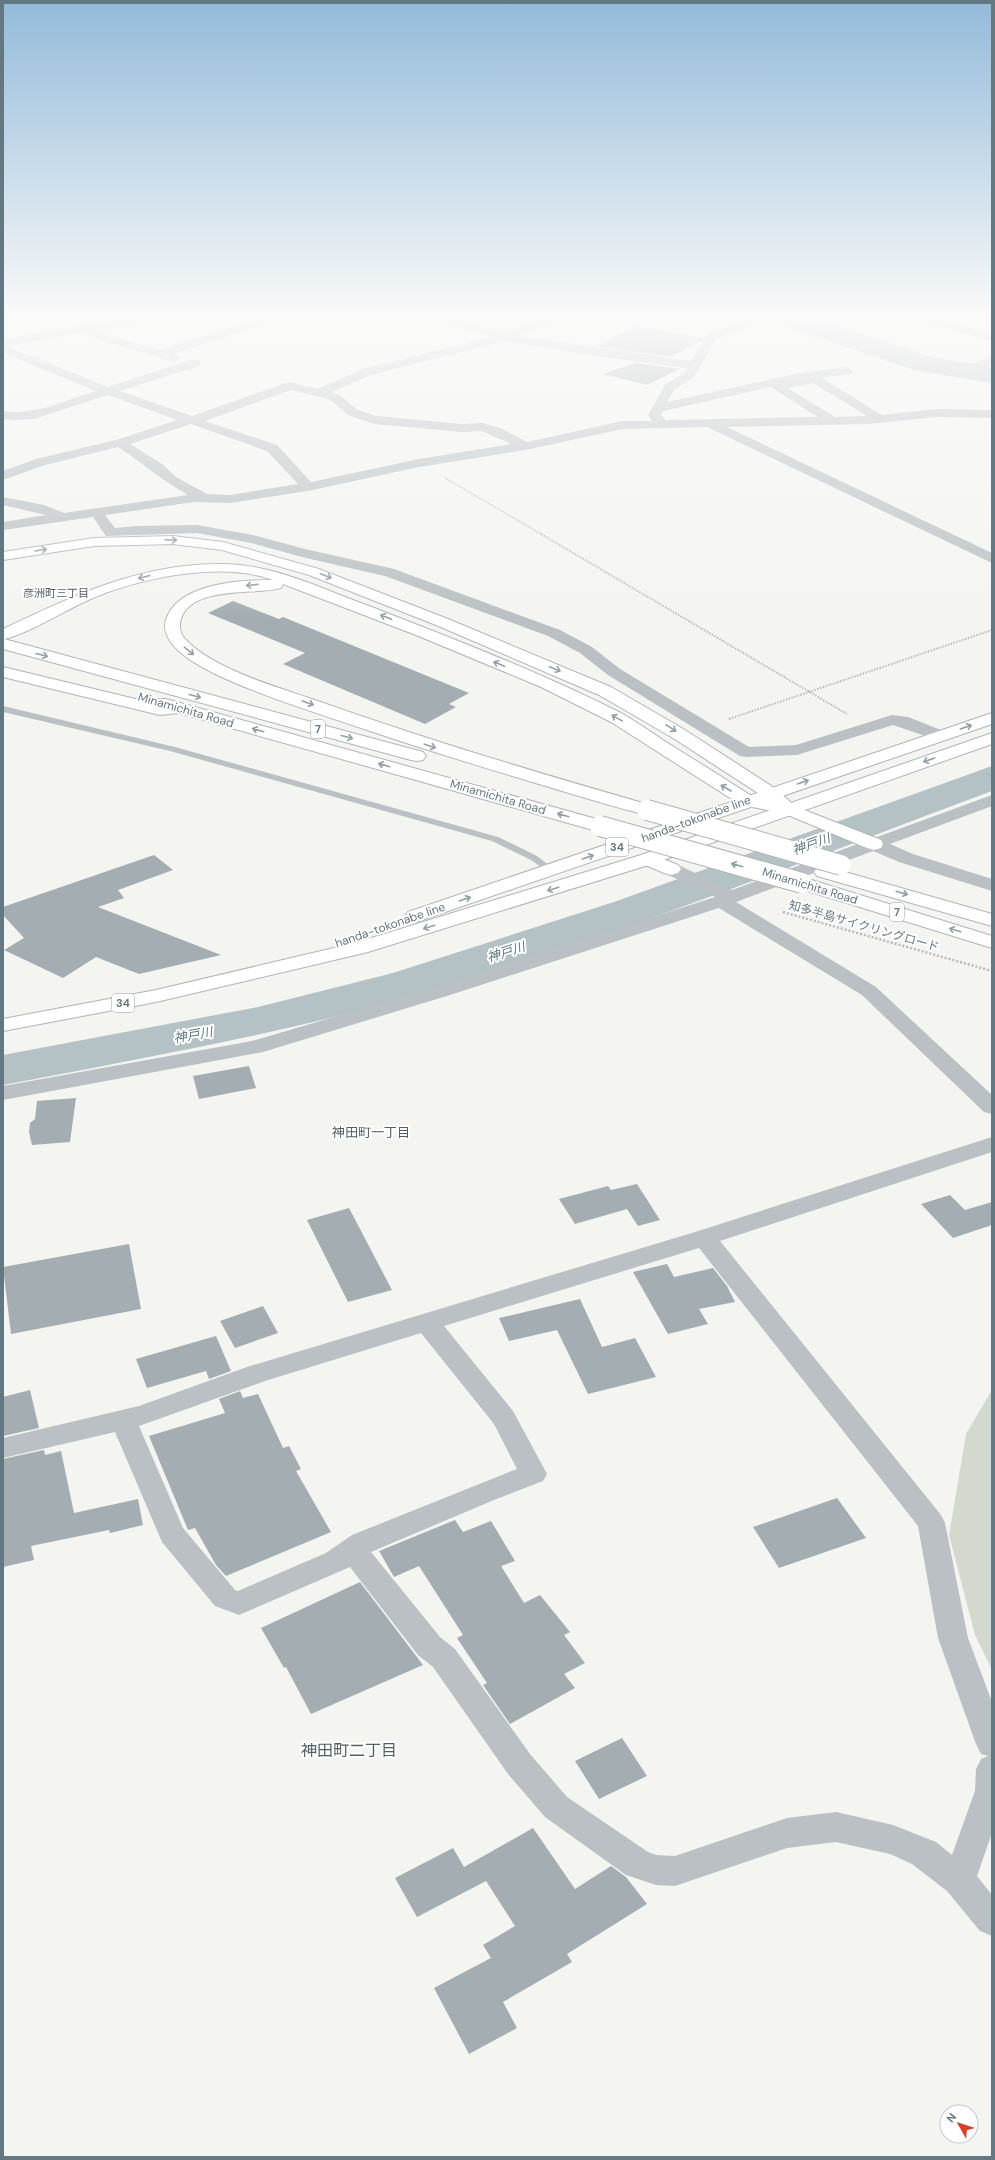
<svg xmlns="http://www.w3.org/2000/svg" width="995" height="2160" font-family="'DM Sans','Noto Sans JP',sans-serif">
  <rect width="100%" height="100%" fill="#f4f4f1"/>
  <!-- green -->
  <path fill="#d4d9d0" d="M992,1390V1670L975,1635L949,1535L966,1434Z"/>
  <g fill="none" stroke-linecap="round" stroke-linejoin="round">
    <!-- river -->
    <path fill="#b4c2c5" fill-rule="evenodd" d="M778,318H808L927,357L992,367V383L914,370L790,328L781,323Z
      M992,766V791C804,861 617,936 424,993C286,1033 144,1058 3,1085V1055L258,1007L393,973L614,902Z"/>
  </g>
  <!-- building -->
  <path fill="#a4aeb2" d="M636,326L704,339L671,357L596,346Z
    M636,363L680,369L647,385L603,374Z
    M233,601L279,619L283,617L469,693L449,704L456,707L425,724L283,664L305,653L208,613Z
    M154,855L173,870L118,890L124,898L98,907L221,955L139,974L96,957L63,978L4,950L24,938L3,915V907Z
    M249,1066L256,1088L199,1099L193,1076Z
    M76,1098L70,1142L32,1145L29,1132L30,1123L35,1119L37,1101Z
    M637,1184L660,1220L638,1226L627,1209L575,1224L559,1199L608,1186L611,1190Z
    M950,1195L965,1210L992,1202V1225L953,1238L921,1204Z
    M349,1208L392,1290L348,1302L307,1220Z
    M129,1244L141,1309L11,1334L3,1267Z
    M667,1264L674,1277L713,1268L727,1286L735,1302L699,1309L708,1324L668,1334L633,1272Z
    M580,1299L602,1347L635,1338L656,1377L588,1394L557,1330L509,1341L499,1318Z
    M263,1306L278,1333L235,1348L220,1321Z
    M216,1336L231,1371L209,1379L206,1371L147,1388L136,1359Z
    M30,1390L39,1428L3,1436V1397Z
    M240,1391L243,1398L258,1394L283,1448L289,1446L301,1469L296,1471L331,1532L226,1576L216,1565L195,1528L188,1530L149,1436L225,1413L219,1399Z
    M44,1450L45,1455L61,1451L74,1513L138,1499L143,1525L110,1533L109,1530L31,1546L34,1560L3,1567V1459Z
    M837,1498L866,1538L779,1568L753,1527Z
    M455,1520L463,1532L491,1521L515,1561L501,1566L524,1603L540,1595L570,1632L564,1635L585,1663L564,1674L575,1688L510,1724L483,1685L487,1683L457,1638L463,1635L419,1566L394,1577L379,1551Z
    M360,1582L423,1665L311,1714L286,1667L284,1668L261,1628Z
    M622,1738L647,1776L599,1799L575,1761Z
    M533,1828L575,1889L611,1866L626,1877L647,1904L567,1954L572,1962L503,2002L517,2028L469,2054L434,1988L491,1958L483,1945L515,1926L486,1881L417,1917L395,1878L453,1848L464,1867Z"/>
  <g fill="none" stroke-linecap="round" stroke-linejoin="round">
    <!-- secondary casing -->
    <g stroke="#afb6b9" stroke-width="2">
      <path id="secondary" d="M789,804L881,840L883,844L881,848L874,850L867,848L783,813L780,809L783,805Z
        M648,853L678,865L681,869L678,873L671,875L664,873L641,863L639,859L641,855Z"/>
    </g>
    <!-- primary casing -->
    <g stroke="#aeb4b7" stroke-width="2">
      <path id="primary" d="M992,713V724L422,920L415,922L408,920L405,916L408,912Z
        M992,733V744L655,863L368,952L156,1002L3,1031V1019L156,990L355,943L641,855Z"/>
    </g>
    <!-- highway casing -->
    <g stroke="#b0b5b7" stroke-width="2">
      <path id="highway" d="M173,536L223,542L319,569L448,619L611,687L685,730L776,789L798,809L795,813L789,814L741,805L611,722L541,687L416,635L283,584L281,588C256,595 199,586 183,614C178,623 179,633 186,640C214,669 274,686 312,699C424,739 539,773 653,806L656,810L653,814L647,815C614,807 582,797 549,787C489,769 429,751 370,731C318,713 264,697 215,674C200,666 180,656 170,641C165,633 163,626 167,617C181,583 242,580 273,580C220,560 134,579 84,602C61,613 27,634 4,639L423,752L426,756L423,760L417,761L411,760L3,649V629C73,596 137,565 216,564C270,562 319,588 369,606C454,639 540,672 621,713C637,722 651,732 666,742C695,760 724,778 753,797L767,799L673,738L599,695L436,625L309,575L222,550L173,544L94,546L3,560V552L94,538Z
        M3,667L152,703L154,699H166L607,822L609,826L607,830L600,832L178,713L160,715L3,677Z
        M824,866L992,914V926L817,876L814,872L817,868Z
        M802,877L992,936V948L795,887L792,883L795,879Z"/>
    </g>
    <!-- path-far2 -->
    <path stroke="#b7babc" stroke-width="1.5" stroke-dasharray="1 1" stroke-linecap="butt" d="M445,478L543,535"/>
    <!-- path-far1 -->
    <path stroke="#b7babc" stroke-width="2" stroke-dasharray="1.5 1.5" stroke-linecap="butt" d="M541,534L847,714
      M729,719L992,630"/>
    <!-- path -->
    <path stroke="#b7babc" stroke-width="2.5" stroke-dasharray="2 2" stroke-linecap="butt" d="M783,912L992,971"/>
    <!-- lane -->
    <path fill="#bac0c3" fill-rule="evenodd" d="M3,706L175,747L498,837L537,856L555,870L550,873L531,860L492,841L170,751L3,712Z"/>
    <!-- street -->
    <path fill="#bac0c3" fill-rule="evenodd" d="M128,318H151L145,321L98,330L105,335L160,350L263,318H279L277,320L173,354L181,358L175,362L97,339L85,332L6,346L108,387L191,360H199L201,363L199,366L120,391L192,416L286,383L290,382L318,389L363,369L492,337L437,320L436,318H452L505,333L547,318H561L560,320L519,336L691,361L708,335L749,318H763L762,320L716,339L694,377L674,390L667,402L800,373L847,367L853,371L851,374L822,378L882,415L936,409L992,410V418L936,417L869,424L727,427L992,553V563L707,427L623,429L525,450L419,467L308,491L230,503L194,502L105,515L115,528L136,526L197,525L253,535L305,549L394,569L560,630L592,647L620,669L749,747L796,745L892,715L908,717L946,732L949,736L946,740L940,741L893,725L797,755L746,757L740,756L608,675L580,653L548,636L385,576L302,557L251,543L197,533L106,536L93,517L3,530V522L46,515L3,505V497L44,505L64,513L188,495C163,481 142,463 118,447L45,465L3,480V471L36,459L116,440L177,420L108,395L34,419L13,420L3,419V411C35,416 65,400 96,391L3,353V339ZM505,341L595,356L687,368L685,372L665,385L648,415L652,421H623L527,442L502,429L483,423L462,424L376,416L356,409L341,396L332,392L371,375ZM813,383L867,416L835,417L788,388ZM771,387L818,417L666,420L661,415L663,411ZM291,390L324,398L333,402L348,415L374,424L462,432L482,431L511,444L419,459L311,482L277,445L205,421ZM191,424L267,451L298,484L230,495L207,494L176,477L162,464L130,444Z
      M799,318H814L931,357L971,364L992,357V365L972,372L929,364L800,321Z
      M916,318H933L992,334V341L918,320Z
      M992,795V806L890,844L913,854L992,879V891L899,862L873,851L736,902L876,987L992,1095V1114L984,1112L862,995L719,908L450,995L263,1052L3,1100V1086L252,1041L436,987L715,897L664,873L661,869L664,865L671,863L678,865L732,890Z
      M992,1137V1152L720,1241L941,1515L945,1523L968,1638L992,1702V1833L977,1876L992,1895V1936L980,1931L947,1891L912,1864L890,1854L836,1842L787,1848L675,1886L656,1885L626,1875L545,1817L508,1774L433,1667L418,1655L350,1567L239,1615L215,1606L162,1542L115,1432L3,1458V1438L139,1406L247,1367L695,1232ZM699,1248L918,1526L938,1638L976,1744L981,1754L988,1756L981,1759L976,1769L975,1791L952,1855L936,1842L893,1825L836,1812L787,1818L675,1856L656,1855L648,1852L567,1797L530,1754L455,1649L440,1637L371,1552L494,1500L543,1481L547,1474L513,1411L444,1326ZM421,1333L494,1424L517,1469L352,1535L326,1553L238,1591L235,1590L183,1528L139,1426L265,1381Z"/>
    <!-- secondary -->
    <use href="#secondary" fill="#fff" fill-rule="evenodd"/>
    <!-- primary -->
    <use href="#primary" fill="#fff" fill-rule="evenodd"/>
    <!-- highway -->
    <use href="#highway" fill="#fff" fill-rule="evenodd"/>
    <!-- highway-bridge-far1 casing -->
    <g stroke="#b0b5b7" stroke-width="18" stroke-linecap="butt">
      <path id="highway-bridge-far1" d="M647,810L650,811"/>
    </g>
    <!-- highway-bridge casing -->
    <g stroke="#b0b5b7" stroke-width="22" stroke-linecap="butt">
      <path id="highway-bridge" d="M647,810L841,865
        M600,826L802,883"/>
    </g>
    <!-- highway-bridge-far1 -->
    <use href="#highway-bridge-far1" stroke="#fff" stroke-width="16"/>
    <!-- highway-bridge -->
    <use href="#highway-bridge" stroke="#fff" stroke-width="20"/>
  </g>
  <!-- one-way arrows -->
  <defs><path id="oneway-shaft" d="M-6 0H5M1.5-3L5.5 0L1.5 3" fill="none" stroke-width="1.6" stroke-linecap="round" stroke-linejoin="round"/></defs>
  <g stroke="#92a0a7">
    <use href="#oneway-shaft" transform="translate(171 540) rotate(2)"/>
    <use href="#oneway-shaft" transform="translate(41 550) rotate(-9)"/>
    <use href="#oneway-shaft" transform="translate(326 576) rotate(21)"/>
    <use href="#oneway-shaft" transform="translate(144 577) rotate(166)"/>
    <use href="#oneway-shaft" transform="translate(252 585) rotate(174)"/>
    <use href="#oneway-shaft" transform="translate(386 617) rotate(-159)"/>
    <use href="#oneway-shaft" transform="translate(189 651) rotate(39)"/>
    <use href="#oneway-shaft" transform="translate(42 655) rotate(15)"/>
    <use href="#oneway-shaft" transform="translate(499 664) rotate(-157)"/>
    <use href="#oneway-shaft" transform="translate(555 669) rotate(22)"/>
    <use href="#oneway-shaft" transform="translate(195 696) rotate(15)"/>
    <use href="#oneway-shaft" transform="translate(308 703) rotate(20)"/>
    <use href="#oneway-shaft" transform="translate(617 718) rotate(-151)"/>
    <use href="#oneway-shaft" transform="translate(966 727) rotate(-19)"/>
    <use href="#oneway-shaft" transform="translate(671 728) rotate(32)"/>
    <use href="#oneway-shaft" transform="translate(258 730) rotate(-164)"/>
    <use href="#oneway-shaft" transform="translate(347 737) rotate(15)"/>
    <use href="#oneway-shaft" transform="translate(430 746) rotate(18)"/>
    <use href="#oneway-shaft" transform="translate(929 760) rotate(161)"/>
    <use href="#oneway-shaft" transform="translate(384 765) rotate(-164)"/>
    <use href="#oneway-shaft" transform="translate(803 782) rotate(-19)"/>
    <use href="#oneway-shaft" transform="translate(726 788) rotate(-150)"/>
    <use href="#oneway-shaft" transform="translate(563 815) rotate(-164)"/>
    <use href="#oneway-shaft" transform="translate(588 857) rotate(-19)"/>
    <use href="#oneway-shaft" transform="translate(737 865) rotate(-164)"/>
    <use href="#oneway-shaft" transform="translate(553 889) rotate(163)"/>
    <use href="#oneway-shaft" transform="translate(902 893) rotate(16)"/>
    <use href="#oneway-shaft" transform="translate(465 899) rotate(-19)"/>
    <use href="#oneway-shaft" transform="translate(429 927) rotate(163)"/>
    <use href="#oneway-shaft" transform="translate(955 930) rotate(-163)"/>
  </g>
  <!-- sky -->
  <linearGradient id="sky" x2="0" y2="1"><stop stop-color="#93bada"/><stop offset="0.51" stop-color="#fafaf9"/><stop offset="1" stop-color="#fafaf9" stop-opacity="0"/></linearGradient>
  <rect width="995" height="620" fill="url(#sky)"/>
  <g text-anchor="middle" dominant-baseline="central" stroke-width="4" stroke-linejoin="round" paint-order="stroke">
    <!-- far-neighbourhood labels -->
    <g font-size="11" fill="#526066" stroke="#fff">
      <text x="56" y="593">彦洲町三丁目</text>
    </g>
    <!-- shield labels -->
    <g fill="#fff" stroke="#92a0a7" stroke-width="1">
      <rect x="311" y="720" width="14" height="18" rx="3"/>
      <rect x="606" y="838" width="22" height="18" rx="3"/>
      <rect x="890" y="903" width="14" height="18" rx="3"/>
      <rect x="112" y="994" width="22" height="18" rx="3"/>
    </g>
    <g font-size="11" font-weight="bold" fill="#647881">
      <text x="318" y="729">7</text>
      <text x="617" y="847">34</text>
      <text x="897" y="912">7</text>
      <text x="123" y="1003">34</text>
    </g>
    <!-- street labels -->
    <g font-size="12" fill="#647881" stroke="#fff">
      <text transform="translate(186 710) rotate(16)">Minamichita Road</text>
      <text transform="translate(498 797) rotate(16)">Minamichita Road</text>
      <text transform="translate(696 819) rotate(-20)">handa-tokonabe line</text>
      <text transform="translate(810 886) rotate(17)">Minamichita Road</text>
      <text transform="translate(390 925) rotate(-19)">handa-tokonabe line</text>
      <text transform="translate(864 926) rotate(16)">知多半島サイクリングロード</text>
    </g>
    <!-- water labels -->
    <g font-size="13" font-style="italic" fill="#607a7e" stroke="#fff">
      <text transform="translate(811 844) rotate(-20)">神戸川</text>
      <text transform="translate(506 952) rotate(-18)">神戸川</text>
      <text transform="translate(193 1035) rotate(-10)">神戸川</text>
    </g>
    <!-- neighbourhood labels -->
    <g font-size="13" fill="#526066" stroke="#fff">
      <text x="371" y="1132">神田町一丁目</text>
    </g>
    <!-- near-neighbourhood labels -->
    <g font-size="16" fill="#526066" stroke="#fff">
      <text x="349" y="1750">神田町二丁目</text>
    </g>
  </g>
  <!-- border -->
  <rect width="995" height="2160" fill="none" stroke="#647881" stroke-width="8"/>
  <!-- north arrow -->
  <g transform="translate(959 2124) rotate(309)"><circle r="19" fill="#ffffff" stroke="#c1c9cd"/>
  <path d="M0-3L7 15L0 10L-7 15Z" fill="#dc3c29"/>
  <text y="-6" font-size="11" font-weight="bold" text-anchor="middle" fill="#647881">N</text>
  </g>
</svg>
